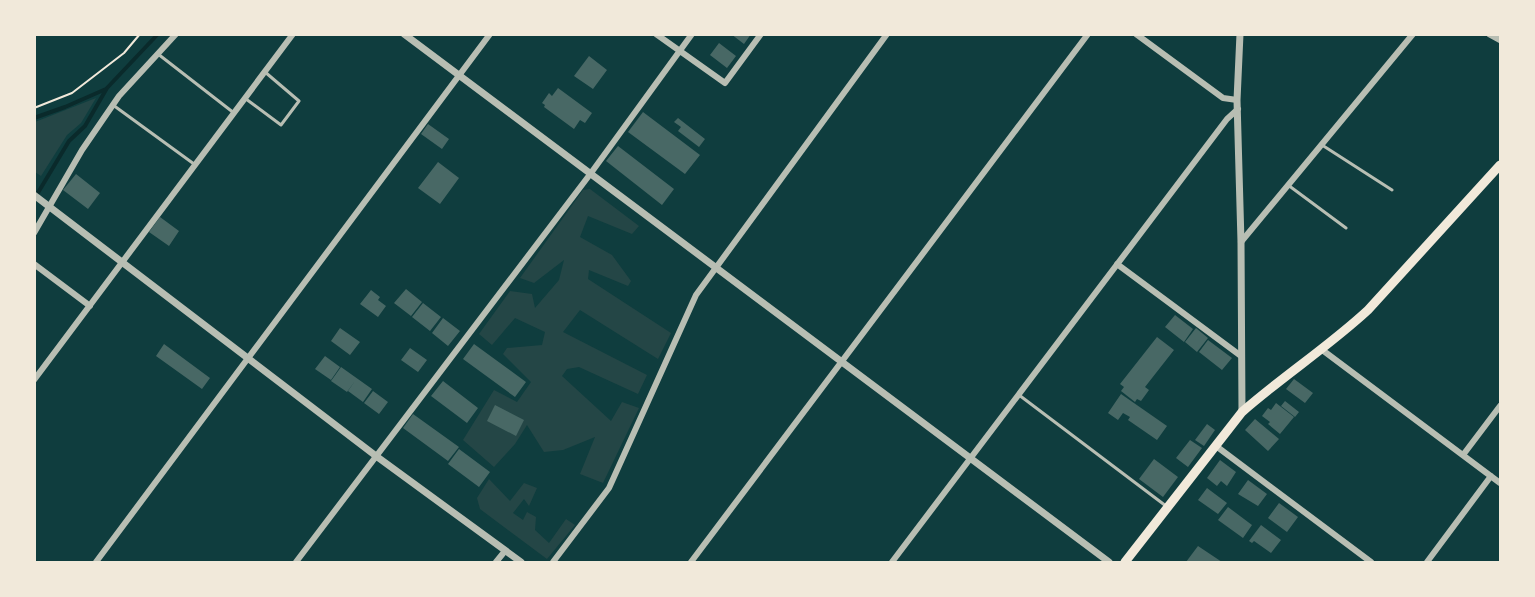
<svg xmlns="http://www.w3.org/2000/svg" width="1535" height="597" font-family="Jost,sans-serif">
  <rect width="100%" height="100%" fill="#0f3d3e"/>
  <!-- green -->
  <path fill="#244646" d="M96,98L81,123L67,135L41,176L35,172V122Z
    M590,189L639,226L632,234L588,216L580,237L612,255L631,281L628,286L589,270L588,279L671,333L658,359L580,310L563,332L647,375L638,394L579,367L567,369L562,376L611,421L622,402L639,408L603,483L580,474L595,437L563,450L544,452L527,425L515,444L494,467L463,440L494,390L517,402L531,382L503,354L507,348L542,345L545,332L515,318L492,345L479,334L510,291L532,294L535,308L559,280L564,260L534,283L520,278L583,190Z
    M489,479L510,501L524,483L537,488L529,506L524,499L513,513L523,520L527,512L536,517L535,530L549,543L566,519L575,525L547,559L480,509L477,498Z"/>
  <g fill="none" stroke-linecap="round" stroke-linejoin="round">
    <!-- stream -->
    <path stroke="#0a2a2b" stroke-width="4" d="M34,118L65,107L106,89
      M36,196L69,141L85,126L107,88L158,34"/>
  </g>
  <!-- building -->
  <path fill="#486865" d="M731,34H751L744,44Z
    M719,43L736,56L727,68L710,55Z
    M589,56L607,70L593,89L574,76Z
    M558,88L592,113L585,123L580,120L574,129L544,107L545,105L542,103L549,93L552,96Z
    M643,112L700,155L685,174L628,132Z
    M678,118L705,139L699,147L678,131L681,127L674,122Z
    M428,124L449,139L442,149L421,134Z
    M618,146L674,189L662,205L606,161Z
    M438,162L459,178L440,204L418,188Z
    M76,174L100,193L88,209L63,190Z
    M160,217L179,231L169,246L149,232Z
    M406,289L422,302L411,316L394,303Z
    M371,290L380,297L378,300L386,306L378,317L360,304Z
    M423,303L441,317L430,331L412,317Z
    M1175,315L1193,329L1184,342L1165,327Z
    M443,318L460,331L448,346L432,333Z
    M340,328L360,342L350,355L331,341Z
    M1196,328L1208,338L1197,352L1185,342Z
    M1157,337L1174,350L1145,387L1149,390L1141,401L1137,399L1135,402L1121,391L1124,387L1120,384Z
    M1208,340L1232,358L1222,370L1199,352Z
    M164,344L210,378L202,389L156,356Z
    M474,344L526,382L515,397L463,359Z
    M410,348L427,360L418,372L401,360Z
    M325,356L340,367L331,380L315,369Z
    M341,367L372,389L363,402L348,391L355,381L347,392L331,381Z
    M1294,379L1313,393L1305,403L1286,389Z
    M443,381L478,408L467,423L431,396Z
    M373,391L388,402L379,414L364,403Z
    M1121,394L1167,426L1157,440L1128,420L1130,417L1123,413L1118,420L1108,413Z
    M1285,401L1299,412L1295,417L1281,406Z
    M1276,403L1294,417L1280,434L1268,424L1270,422L1262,416L1268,408L1271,410Z
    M495,405L524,420L516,436L487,421Z
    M413,414L459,447L448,461L403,428Z
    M1255,419L1279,439L1268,451L1245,430Z
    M1207,424L1215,430L1204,446L1195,440Z
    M1190,440L1202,448L1188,467L1176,458Z
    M459,449L490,472L479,487L448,464Z
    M1154,459L1178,477L1163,497L1139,479Z
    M1220,460L1236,472L1227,486L1221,481L1217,486L1207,478Z
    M1248,480L1267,494L1258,506L1238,494Z
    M1207,488L1227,503L1218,514L1198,500Z
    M1279,503L1298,517L1287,532L1268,518Z
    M1228,507L1252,525L1243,538L1218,520Z
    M1261,525L1281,540L1271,553L1254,541L1252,543L1249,541Z
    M1198,546L1222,562H1186Z"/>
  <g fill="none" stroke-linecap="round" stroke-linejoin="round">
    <!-- path -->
    <path stroke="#f1e9da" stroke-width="2" d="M34,108L72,93L124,53L140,34"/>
    <!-- service -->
    <path stroke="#b8beb3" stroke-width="3" d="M158,54L234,113
      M246,99L281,125L299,101L265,72
      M113,105L194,164
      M1322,145L1392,190
      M1288,185L1346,228
      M1019,395L1166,506"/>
    <!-- minor -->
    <path stroke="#b8beb3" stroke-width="6" d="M656,34L725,83L761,34
      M1136,34L1223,98L1237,100
      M1489,34L1500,40
      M34,233L82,150L119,96L176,34
      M1241,242L1413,34
      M34,264L90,306
      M1117,264L1241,356
      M1321,349L1500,483
      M34,380L293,34
      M1216,446L1371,562
      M1463,455L1500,406
      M96,562L490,34
      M296,562L591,173L692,34
      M496,562L505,551
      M553,562L609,488L696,295L887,34
      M691,562L1088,34
      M892,562L1227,119L1238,109
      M1427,562L1491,476"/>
    <!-- tertiary -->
    <path stroke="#b8beb3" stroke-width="7" d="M404,34L1109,562
      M1240,34L1237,100L1241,242L1242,412
      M34,195L376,456L521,562"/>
    <!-- primary -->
    <path stroke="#f1e9da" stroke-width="9" d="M1125,562L1242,412C1283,376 1328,347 1368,310L1500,165"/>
  </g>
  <!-- border -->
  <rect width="1535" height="597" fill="none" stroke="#f1e9da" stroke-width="72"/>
</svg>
